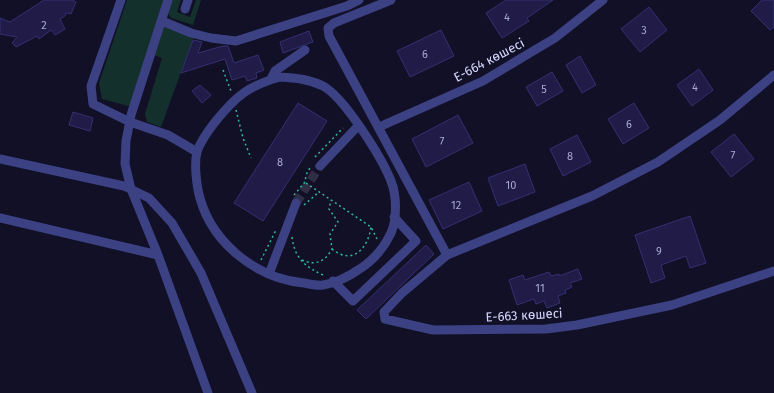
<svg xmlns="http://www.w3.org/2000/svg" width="774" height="393" font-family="'Fira Sans',sans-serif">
  <rect width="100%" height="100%" fill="#111026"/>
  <!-- green -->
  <path fill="#13302c" d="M127,0H165L132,107L102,99L99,83Z
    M172,0H181L177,12L190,17L196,0H201L193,25L171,18L168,13L164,25L195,34L161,127L147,122L145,114L162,58L154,55Z"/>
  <!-- building -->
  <path fill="#201c47" stroke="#352f72" d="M44,0H72L76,2L71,14L66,13L65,16L60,19L65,29L55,35L51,30L39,39L37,36L16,47L12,43L17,37L0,34V18L10,22Z
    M506,0H553L527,18L529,21L502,38L486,13Z
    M762,0H774V27L770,30L751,11Z
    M649,7L667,30L640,52L621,29Z
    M441,30L454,56L410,77L397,51Z
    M309,31L313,42L283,53L280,42Z
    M193,40L202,42L198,53L223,46H228L234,63L258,55L264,70L256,73L257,78L247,81L245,76L232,80L225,59L181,73Z
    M580,56L596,85L582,93L566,65Z
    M699,69L713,90L692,106L677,85Z
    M552,72L563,91L537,106L526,87Z
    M200,85L211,95L202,103L192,91Z
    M298,103L327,121L263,221L234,203Z
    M634,103L649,128L623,144L608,119Z
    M73,112L93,118L90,131L69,125Z
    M458,115L473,143L426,167L412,139Z
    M734,134L754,159L731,177L711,152Z
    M577,135L591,162L563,176L550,149Z
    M525,164L535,192L498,206L488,178Z
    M469,182L482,211L443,229L429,200Z
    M690,216L706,263L690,268L686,256L661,265L665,278L651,283L635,235Z
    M426,245L434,254L366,319L357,310Z
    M578,269L582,279L570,283L572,287L565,290L566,293L558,296L560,303L547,308L544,301L536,304L534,299L517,305L509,280L523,275L525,280L549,272L551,276L559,274V276Z"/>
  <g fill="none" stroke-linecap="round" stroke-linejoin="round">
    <!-- minor-tunnel -->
    <path stroke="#2f2e46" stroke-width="9" stroke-dasharray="9 4.5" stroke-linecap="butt" d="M296,203L320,166"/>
    <!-- path -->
    <path stroke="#33b5a0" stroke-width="1.5" stroke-dasharray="2 3" stroke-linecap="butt" d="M223,70L231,91
      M236,110L243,138L251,158
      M315,157L343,128
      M306,183L371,227L377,239
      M294,195L305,182L306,175L311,166
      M304,205L319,192
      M292,237C295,260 306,267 325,276
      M332,249C353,266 368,248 371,227
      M261,260L276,230
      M302,260C315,266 325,262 332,249L330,234L338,222L329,209L331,200"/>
    <!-- minor -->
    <path stroke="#3c4184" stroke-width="9" d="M121,0L91,86L93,104L130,122L168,135L197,152
      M168,0L131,115L126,141L125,164L131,189L158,255L208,393
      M391,0L334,23L328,28L329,36L447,255
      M185,9L188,0
      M162,21L191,33L211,38L236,41L347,6L359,0
      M774,75L720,120L658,162L592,196L447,255L402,293L384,312L385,319L433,330L546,329L577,325L672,305L774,271
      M280,77C295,78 309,79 323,86C344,97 382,158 391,181C397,196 397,219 391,233C383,250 373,261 358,270C348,277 335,283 323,285C318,286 310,284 304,283C254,278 208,240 198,190C196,178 194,164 197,152C200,142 208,131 215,122C236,96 248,86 280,77Z
      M271,79L275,71L305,50
      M379,127L483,81L555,38L603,0
      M0,159L124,186L149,198L172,223L201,273L252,393
      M320,166L358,126
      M0,218L158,255
      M269,274L296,203
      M333,281L353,301L416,241L394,217"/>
  </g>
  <g text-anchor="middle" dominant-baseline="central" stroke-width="3.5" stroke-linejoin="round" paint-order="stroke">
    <!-- number labels -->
    <g font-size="11" fill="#a8a8d0">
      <text x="507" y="17">4</text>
      <text x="44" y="25">2</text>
      <text x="644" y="30">3</text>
      <text x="425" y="54">6</text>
      <text x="695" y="87">4</text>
      <text x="544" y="89">5</text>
      <text x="629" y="124">6</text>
      <text x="442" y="141">7</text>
      <text x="733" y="155">7</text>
      <text x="570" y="156">8</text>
      <text x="280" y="162">8</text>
      <text x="511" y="185">10</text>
      <text x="456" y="205">12</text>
      <text x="659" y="251">9</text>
      <text x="540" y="288">11</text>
    </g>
    <!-- street labels -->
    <g font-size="13" fill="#d6d6fe" stroke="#111026">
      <text transform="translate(489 60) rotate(-28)">Е-664 көшесі</text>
      <text transform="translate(524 315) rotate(-3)">Е-663 көшесі</text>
    </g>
  </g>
</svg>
